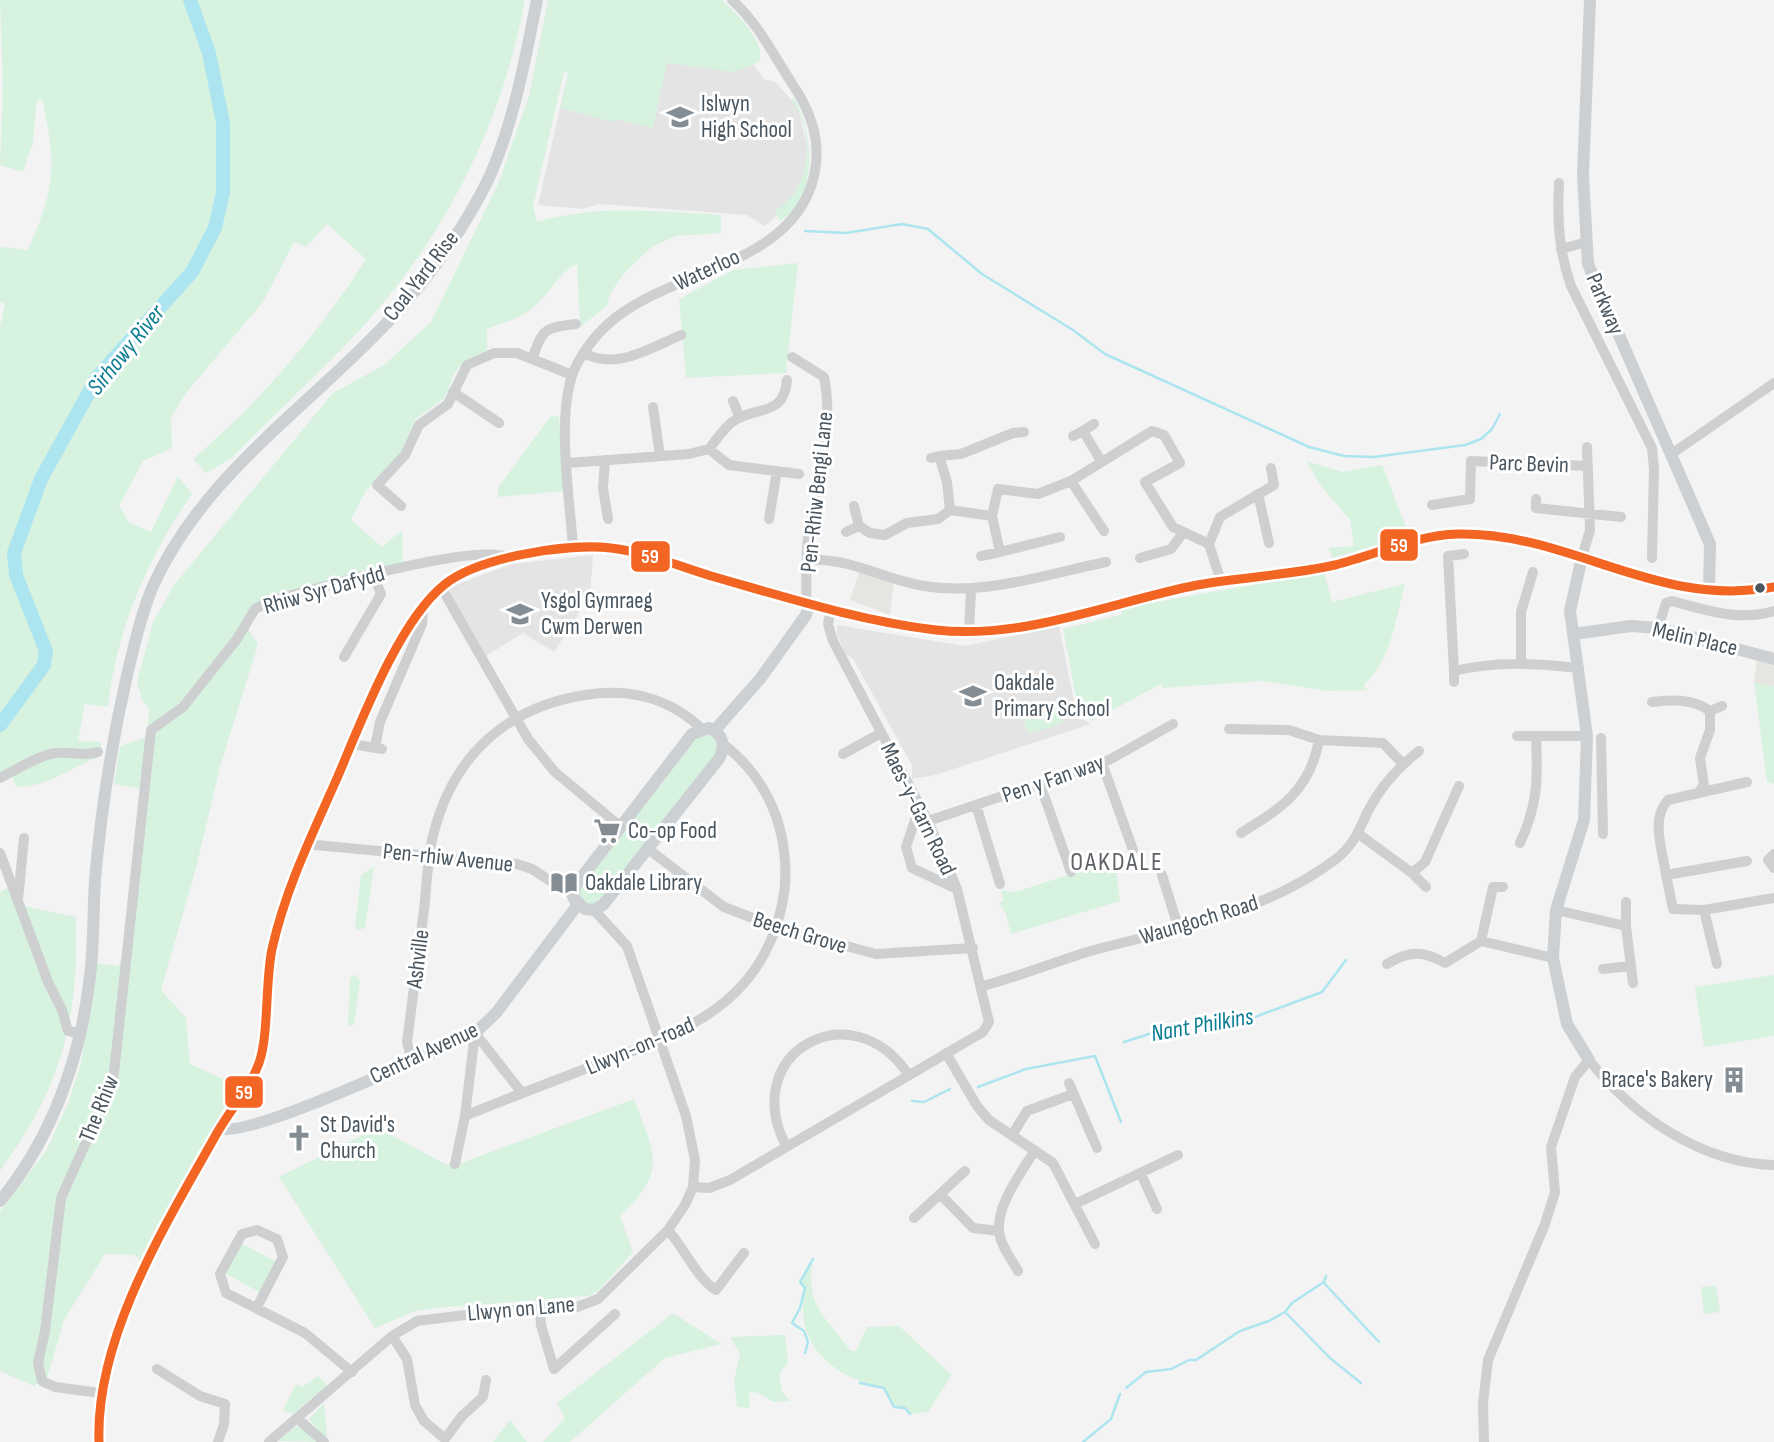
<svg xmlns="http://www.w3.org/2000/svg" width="1774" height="1442" font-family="'Sofia Sans Condensed',sans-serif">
  <rect width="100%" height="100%" fill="#f3f3f3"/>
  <!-- commercial -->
  <path fill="#e6e5e2" d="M859,571L894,581L890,615L850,600Z
    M1757,659L1774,663V687L1754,682Z"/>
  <!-- education -->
  <path fill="#e5e4e5" d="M707,0L757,61L753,64L764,79L775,82L798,107L807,146L806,164L801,182L787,206L765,226L747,215L599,204L583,209L538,205L568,73L564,72Z
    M593,555L590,596L554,652L523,633L486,656L450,595V587L511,564Z
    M837,625L965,646L1059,626L1077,716L1091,724L935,775L912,779V765L853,659L845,654L837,634Z"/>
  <!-- green -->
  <path fill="#d8f2e0" d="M0,0H525C505,109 458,211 388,297C342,355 283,404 232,458L206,473L193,459C260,402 319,333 366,259L327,224L306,247L294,242L263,302L186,393L171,417L172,448L143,461L119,506L129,522L151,532L178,476L192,494C147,559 117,628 108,707L85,704L78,741L101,742V756C72,767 48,787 16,787L12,776L0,780V327L5,304L0,302V247L28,250C55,189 57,164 42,99L37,101L33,142L23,172L0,165L3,86Z
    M548,0H722C736,13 767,42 759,62L733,72L667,63L653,128L615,119L613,122L561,108L568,73L564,72L533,206L537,222C597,204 659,212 721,215V233L677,236L653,246L624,273L610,294L607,306L580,327L577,264C558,273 550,293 534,307C522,318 502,323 487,329V350L464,361L453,376L445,398L416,419L400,454L365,492L351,520L382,547L402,530L403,563L271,597L252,605L243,621L258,644L220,767L196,868L161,990L186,1018L190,1064L236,1085L143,1261L134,1255L105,1254L64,1320L47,1378L34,1386L0,1371V1211L46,1151L67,1106L81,1064L94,963L118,966L125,952L142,789L114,784L120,746L147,737L149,708L143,702L137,682L153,622L174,585L333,393L384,365L431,322L498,184L529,96Z
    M794,98C814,130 819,200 780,221L774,211C811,194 817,130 791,100Z
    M798,263L786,373L686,378L679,299L733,270Z
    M559,416L564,491L498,497V488L550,417Z
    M1306,461L1343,472L1382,465L1409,535L1333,558L1328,548L1354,546L1350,520L1321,486Z
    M1324,572L1332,602L1405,584C1395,621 1392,659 1363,686L1368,690L1328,691L1262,681L1162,688L1161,684L1092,721L1079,713L1063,629L1121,615L1123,608Z
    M1754,682L1774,687V784L1767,782Z
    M1058,707L1063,723L1028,734L1023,718Z
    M702,733L714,736L718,751L601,902L591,905L579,900L577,889L695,737Z
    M1115,860L1120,901L1011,934L1006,914L999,903L1003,901L1001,890L1015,892Z
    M374,867L365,928L358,930L355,927L361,875Z
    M15,885L23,906L76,917C79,1021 62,1086 0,1171V897L1,891Z
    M355,974L360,981L354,1024L348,1026L350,978Z
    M1774,975V1036L1704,1047L1695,987Z
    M634,1099C654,1153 669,1171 620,1216L633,1252L600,1289L589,1296L435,1308L415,1311L375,1328L279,1177L375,1129H380L445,1164L461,1163Z
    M240,1243L277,1262L261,1293L224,1273Z
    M813,1259C805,1306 824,1315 851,1351H856L867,1327L899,1326L952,1375L928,1412L910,1414L905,1408L894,1407L884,1388C832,1377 793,1344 805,1288L800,1282Z
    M1716,1286L1720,1312L1704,1314L1701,1287Z
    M673,1313L721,1344L665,1358L570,1442H543L565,1418L557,1403Z
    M785,1335L788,1362L779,1375L782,1392L790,1401L773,1402L756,1392L749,1393L750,1408L737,1407L734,1380L740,1354L730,1337Z
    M318,1376L327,1385L293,1414L283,1410L296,1384L302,1387Z
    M324,1403L327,1436L324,1437L309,1419Z
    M510,1420L527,1442H493Z
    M301,1426L320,1442L278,1441L295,1427Z"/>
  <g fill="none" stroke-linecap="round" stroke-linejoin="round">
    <!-- stream -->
    <path stroke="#ace5f0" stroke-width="2.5" d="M805,231L846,233L902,224L928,229L982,274L1073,330L1105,354L1309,447L1344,456L1374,457L1465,445L1481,439L1492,429L1500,414
      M1124,1042L1177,1025L1233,1016L1255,1017L1322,992L1346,960
      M978,1087L1026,1069L1095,1056L1121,1122
      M912,1101L924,1102L950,1089
      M1324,1283L1379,1342
      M1285,1312L1330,1358L1361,1383
      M805,1353L808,1342L804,1331L792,1323L800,1308L805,1288L800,1282L813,1259
      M860,1383L884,1388L894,1407L905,1408L910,1414
      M1126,1388L1146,1372L1171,1369L1189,1360H1196L1240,1331L1269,1321L1285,1312L1292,1303L1324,1282L1326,1276
      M1083,1442L1111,1419L1120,1394"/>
    <!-- river -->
    <path stroke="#ace5f0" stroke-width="14" d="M0,725L44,665L46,651L16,575L14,553L41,479L98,376L192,272L215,228L223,192V123L209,53L190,0"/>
    <!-- street -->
    <path stroke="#cdcfd1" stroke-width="10" d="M1559,183C1557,220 1559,252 1571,286L1652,448L1654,469L1652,558
      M1561,249L1587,242
      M584,353C616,371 650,348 681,335
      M533,357C543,327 546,328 576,324
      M792,357L824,377C835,431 816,485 808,538C805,559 807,582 806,604
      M453,392L499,423
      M733,401L740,418
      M653,407L660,456
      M1083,431L1094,424
      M1073,436L1083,431L1101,461
      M709,449C717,439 725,426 735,420C759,406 784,416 787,380
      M1670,455L1774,383
      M939,456L961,454L1013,433L1024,432
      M931,458L939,456L947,482L950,510
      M605,460L603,488L608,519
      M568,463L689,454L709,449L729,465L799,474
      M1071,481L1104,531
      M1258,494L1269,543
      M1536,499V508L1621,517
      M1432,505L1470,499L1471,461L1588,466
      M401,506L377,485L405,455L419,425L448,404L467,365L494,353H517L572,375
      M854,506L859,526L870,533L885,535L907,523L938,519L950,510
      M950,510L992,516L998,489L1038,494L1071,481L1152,431L1164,435L1180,463L1145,482L1173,527L1209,544L1221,582
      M992,516L1000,552L1060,537
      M769,519L777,471
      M846,532L859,526
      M1209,544L1220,517L1274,485L1271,468
      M573,548C570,498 554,407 577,364C588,344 603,326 622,313C683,269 794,262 814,176C822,141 811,111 791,82C773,54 757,22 732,0
      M1464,554L1448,556L1454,671C1497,661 1535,663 1579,668
      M981,556L1000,552
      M1582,557L1590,530L1587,447
      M1140,558L1171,549L1183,533
      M808,560C848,557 885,580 924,586C985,596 1046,574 1106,562
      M441,587L528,739L555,772L621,827
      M1658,628L1666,603L1672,601C1705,610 1740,622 1774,611
      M969,631L971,590
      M344,657L381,594L373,574
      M1521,662V612L1533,572
      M1454,671V682
      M1652,702C1673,700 1692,698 1710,711V730L1700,758L1704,785L1700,790
      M1710,711L1722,706
      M1229,729L1289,730L1319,740L1383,743L1403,764
      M1517,736H1587
      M1601,738L1603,834
      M352,744L382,749
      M375,747L380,722L422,624L423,608
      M843,754L881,733
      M1102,763L1133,850
      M0,778C16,770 37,756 55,753C71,751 83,757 98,752
      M1747,782L1668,800C1650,818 1663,852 1666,875L1747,861
      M1040,784L1071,872
      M920,805L906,847L912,868L957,889
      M976,805L1000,884
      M928,821L1109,760L1173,724
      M1241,833C1282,808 1310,790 1319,740
      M1360,835L1412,873L1425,862L1459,786
      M1520,843C1538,805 1538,778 1536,736
      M305,844L517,864L532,869L572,895
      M647,848L724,907L776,927L876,954L973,948
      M0,853L48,982L62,1010L68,1031L80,1033
      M1774,854L1768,860L1774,868
      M1412,873L1426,887
      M1162,875L1179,930
      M1666,875L1673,909L1704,910L1774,898
      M18,900L24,838
      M1626,902V926
      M1556,910L1626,926L1633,983
      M1704,910L1717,964
      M1481,941L1493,887H1503
      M1387,964C1408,951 1423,950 1445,963L1481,941L1553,958
      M1603,969L1631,966
      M983,986C1020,976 1057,961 1094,950C1178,928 1265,913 1336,859C1354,845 1359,830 1368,811C1381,786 1397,768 1419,751
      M946,1053L977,1106L989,1120L1053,1163L1095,1244
      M412,1061L407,1042C413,998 418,954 424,910C427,885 427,857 434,832C454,755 507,707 585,695C629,688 670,698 702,729
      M1069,1083L1097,1148
      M465,1116C508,1098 552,1082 595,1065C666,1038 739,1016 771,940C781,916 787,888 785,862C782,814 761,773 723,744
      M1012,1135L1027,1111L1073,1094
      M786,1146C738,1053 851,990 908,1074
      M455,1164L465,1116L475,1033L522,1093
      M1141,1174L1157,1209
      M693,1187L709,1188L730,1180L983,1032L989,1022L957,889L928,821L833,641L828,624L831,609
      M940,1194L973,1228L999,1231
      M1075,1204L1178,1155
      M914,1218L965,1171
      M668,1230C685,1249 695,1276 716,1290L744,1253
      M1018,1271C1012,1260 1000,1245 999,1231C997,1203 1022,1172 1035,1150
      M257,1307L283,1257L277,1239L257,1230L242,1234L220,1274L226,1293L305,1333L352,1372
      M540,1309L541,1325L554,1369L615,1314
      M392,1336L407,1359L415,1405L424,1421L445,1439L462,1416L483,1397L486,1380
      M157,1369L200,1396L225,1404L224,1424L218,1442
      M100,1393L55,1387L42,1381L38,1363L45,1331L61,1198L113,1082L151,730L183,707L237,639L255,609L270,601C312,590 473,543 507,557
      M298,1419L324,1442
      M269,1442L392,1336L417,1321L497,1311L577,1307L598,1299L668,1230L685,1205L693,1187L695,1160L686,1116L627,946L594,910
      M1484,1442L1483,1403L1488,1360L1545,1224L1555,1192L1551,1147L1575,1077L1589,1060C1633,1116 1701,1163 1774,1165"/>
    <!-- secondary -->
    <path stroke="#cdd0d3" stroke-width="12" d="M1590,0L1583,175L1588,264L1710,544L1709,591
      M1582,557L1570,611L1587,736L1584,820L1556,910L1553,958L1567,1024L1589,1060
      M1574,634L1631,626L1658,628L1774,659
      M709,728C724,733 726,748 718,760L603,905L594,910L585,909L574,899L575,886L692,734Z
      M715,730L760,679L806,615L809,605
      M219,1128C245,1141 439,1049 475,1033L496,1013L579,903
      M0,1201C52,1138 81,1057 90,976C94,944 93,912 95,880C101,810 112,740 128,671C135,643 141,614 153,586C204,472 315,403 396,313C432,274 466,225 489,178C514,122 525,60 537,0
      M99,1442C95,1337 167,1222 217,1133C230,1110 250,1088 259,1063C269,1035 265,982 272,949C286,887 313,833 338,776C361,722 399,621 444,585C478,557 568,543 611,548C645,552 679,566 711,576C785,597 860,621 936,630C1024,640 1112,602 1197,585C1243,577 1290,575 1335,565C1376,555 1415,535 1458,534C1571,532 1656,609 1774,587"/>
    <!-- bus-1 casing -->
    <g stroke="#fff" stroke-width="14">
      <path id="bus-1" d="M99,1442C95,1337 167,1222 217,1133C230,1110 250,1088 259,1063C269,1035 265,982 272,949C286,887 313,833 338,776C361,722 399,621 444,585C478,557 568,543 611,548C645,552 679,566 711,576C785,597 860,621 936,630C1024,640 1112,602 1197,585C1243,577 1290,575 1335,565C1376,555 1415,535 1458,534C1571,532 1656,609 1774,587"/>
    </g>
    <!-- bus-1 -->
    <use href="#bus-1" stroke="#f26522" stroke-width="9"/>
  </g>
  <!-- icons -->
  <defs>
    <g id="school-bare" transform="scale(2.1)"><path d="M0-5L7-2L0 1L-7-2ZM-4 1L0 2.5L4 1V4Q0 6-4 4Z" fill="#848d93" stroke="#fff" stroke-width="2.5" paint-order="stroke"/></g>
    <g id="supermarket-bare" transform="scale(2.1)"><path d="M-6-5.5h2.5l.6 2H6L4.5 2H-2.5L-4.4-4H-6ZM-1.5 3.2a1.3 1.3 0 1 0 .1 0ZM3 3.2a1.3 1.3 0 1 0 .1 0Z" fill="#848d93" stroke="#fff" stroke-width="2.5" paint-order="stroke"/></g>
    <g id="library-bare" transform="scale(2.1)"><path d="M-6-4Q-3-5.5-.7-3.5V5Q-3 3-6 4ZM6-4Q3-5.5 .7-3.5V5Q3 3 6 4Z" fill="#848d93" stroke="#fff" stroke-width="2.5" paint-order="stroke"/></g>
    <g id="building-bare" transform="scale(2.1)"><path d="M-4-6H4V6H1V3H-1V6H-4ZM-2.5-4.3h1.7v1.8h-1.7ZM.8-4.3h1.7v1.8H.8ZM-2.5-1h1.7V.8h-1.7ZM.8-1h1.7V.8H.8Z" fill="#848d93" stroke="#fff" stroke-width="2.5" paint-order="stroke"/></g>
    <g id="church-bare" transform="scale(2.1)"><path d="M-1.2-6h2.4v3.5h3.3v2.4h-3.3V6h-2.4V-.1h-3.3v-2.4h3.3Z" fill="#848d93" stroke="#fff" stroke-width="2.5" paint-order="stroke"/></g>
  </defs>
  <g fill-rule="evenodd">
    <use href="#school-bare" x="680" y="117"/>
    <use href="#school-bare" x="520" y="614"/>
    <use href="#school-bare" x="973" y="696"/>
    <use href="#supermarket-bare" x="607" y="831"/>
    <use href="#library-bare" x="564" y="883"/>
    <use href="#building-bare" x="1734" y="1080"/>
    <use href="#church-bare" x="299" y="1138"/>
  </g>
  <!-- markers -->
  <circle fill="#495660" stroke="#fff" stroke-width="2.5" cx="1760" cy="588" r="6"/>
  <g text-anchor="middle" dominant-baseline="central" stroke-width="6" stroke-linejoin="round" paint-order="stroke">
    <!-- poi labels -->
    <g font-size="23" fill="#495660" stroke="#fff" text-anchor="start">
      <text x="701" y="104">Islwyn<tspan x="701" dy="26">High School</tspan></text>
      <text x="541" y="601">Ysgol Gymraeg<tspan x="541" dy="26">Cwm Derwen</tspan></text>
      <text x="994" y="683">Oakdale<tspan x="994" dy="26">Primary School</tspan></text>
      <text x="628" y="831">Co-op Food</text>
      <text x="585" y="883">Oakdale Library</text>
      <text x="1713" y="1080" text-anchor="end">Brace's Bakery</text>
      <text x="320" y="1125">St David's<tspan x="320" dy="26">Church</tspan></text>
    </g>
    <!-- street labels -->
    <g font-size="23" fill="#495660" stroke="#fff">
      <text transform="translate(707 270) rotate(-25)">Waterloo</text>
      <text transform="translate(421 276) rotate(-52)">Coal Yard Rise</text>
      <text transform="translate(1605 304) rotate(67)">Parkway</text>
      <text transform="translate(1529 464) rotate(2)">Parc Bevin</text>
      <text transform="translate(817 492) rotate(-84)">Pen-Rhiw Bengi Lane</text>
      <text transform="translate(324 590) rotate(-16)">Rhiw Syr Dafydd</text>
      <text transform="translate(1695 639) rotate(13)">Melin Place</text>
      <text transform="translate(1053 779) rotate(-19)">Pen y Fan way</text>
      <text transform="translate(918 809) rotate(64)">Maes-y-Garn Road</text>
      <text transform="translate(448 858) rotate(6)">Pen-rhiw Avenue</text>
      <text transform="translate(1199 920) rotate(-17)">Waungoch Road</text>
      <text transform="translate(800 933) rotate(17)">Beech Grove</text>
      <text transform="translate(418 959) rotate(-83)">Ashville</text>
      <text transform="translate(640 1046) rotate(-23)">Llwyn-on-road</text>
      <text transform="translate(424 1053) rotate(-25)">Central Avenue</text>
      <text transform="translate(99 1109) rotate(-68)">The Rhiw</text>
      <text transform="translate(521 1309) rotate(-5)">Llwyn on Lane</text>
    </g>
    <!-- water labels -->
    <g font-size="24" font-style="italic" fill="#0b7c92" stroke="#fff">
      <text transform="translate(126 350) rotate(-51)">Sirhowy River</text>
      <text transform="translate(1202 1025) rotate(-10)">Nant Philkins</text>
    </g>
    <!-- quarter labels -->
    <g font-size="26" letter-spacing="2" fill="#5e6267" stroke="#fff">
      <text x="1117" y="862">OAKDALE</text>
    </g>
  </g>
  <g stroke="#fff" stroke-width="2.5">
    <rect x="1379" y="528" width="40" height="34" rx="7" fill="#f26522"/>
    <rect x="630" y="540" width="41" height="33" rx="7" fill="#f26522"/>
    <rect x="224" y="1075" width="40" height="34" rx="7" fill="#f26522"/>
  </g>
  <g font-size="19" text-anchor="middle" font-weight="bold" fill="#fff">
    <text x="1399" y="552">59</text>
    <text x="650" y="563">59</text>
    <text x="244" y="1099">59</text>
  </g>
</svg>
